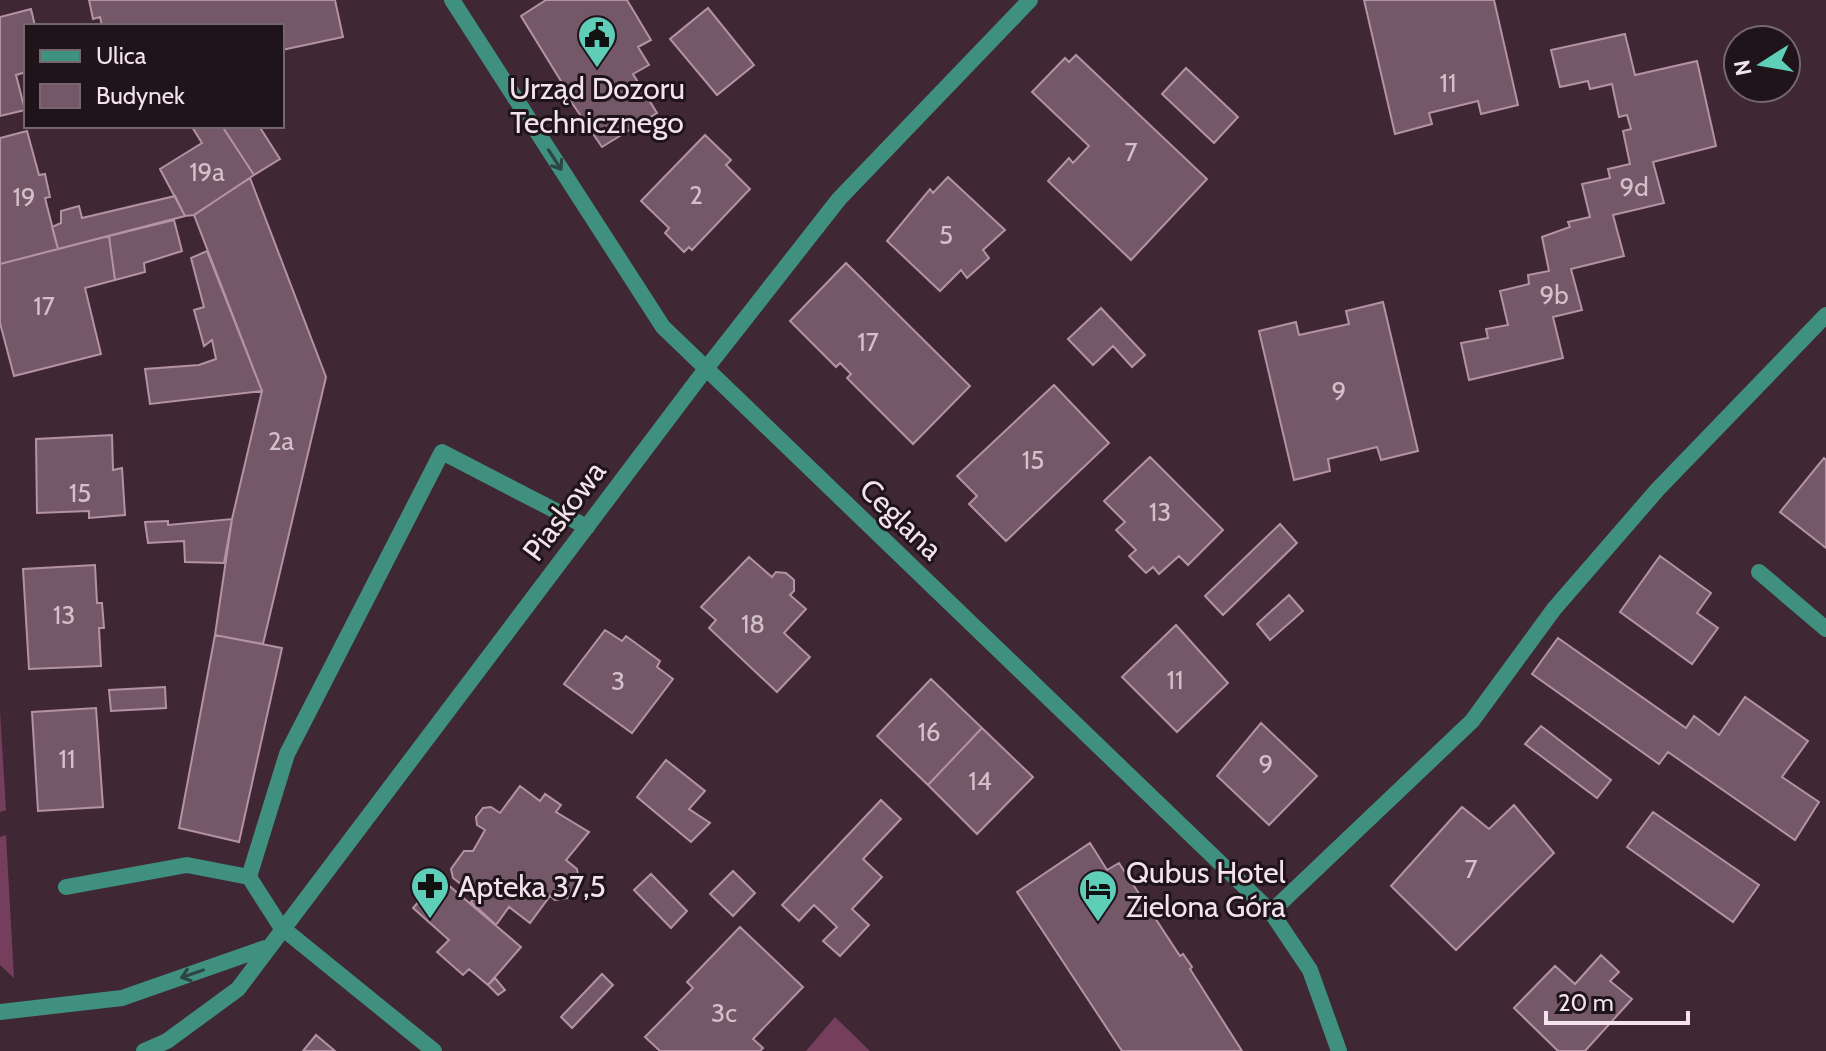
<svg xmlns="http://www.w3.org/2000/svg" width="1826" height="1051" font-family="Cabin,sans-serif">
  <rect width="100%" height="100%" fill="#402734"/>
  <!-- green -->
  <path fill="#763e5d" d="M0,711L6,810L0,812Z
    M6,835L14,978L0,965V837Z
    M835,1017L870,1051H806Z"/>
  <!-- building -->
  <path fill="#755867" stroke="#b393a3" stroke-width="2" d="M89,0H335L343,37L282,50V26H102L100,17L93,19Z
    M546,0H627L651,40L638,47L649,65L633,74L657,113L602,147L561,87L564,86L521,16Z
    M1364,0H1494L1518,105L1481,114L1478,101L1429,113L1432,124L1395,134Z
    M708,8L754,65L717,95L670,39Z
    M31,9L35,26H26V72L16,75L25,110L0,116V17Z
    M1625,34L1635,75L1697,61L1716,146L1653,162L1664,203L1613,215L1624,256L1571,269L1582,310L1553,317L1563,358L1469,380L1461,343L1488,338L1486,329L1508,325L1500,291L1529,284L1528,275L1549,271L1542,237L1570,227L1568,222L1590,217L1582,184L1610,178L1608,169L1630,164L1623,131L1631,129L1627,115L1619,117L1612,84L1590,89L1588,81L1560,87L1551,50Z
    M1076,55L1207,179L1131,260L1048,181L1069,158L1073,163L1089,146L1032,92L1065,58L1069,62Z
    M1186,68L1238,117L1214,143L1162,94Z
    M222,126L254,175L194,215L185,216L160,169L202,143L192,127Z
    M222,126H259L280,159L254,175Z
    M27,131L39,175L45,174L50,197L45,198L58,249L0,264V138Z
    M705,135L731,160L726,165L750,189L692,250L689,247L684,252L665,233L669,228L641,201Z
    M948,177L1005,230L983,250L989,258L967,278L961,270L940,291L887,241L930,189L933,193Z
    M250,178L326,377L263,644L215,635L232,519L262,391L194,215Z
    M175,196L185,216L58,249L52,227L61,223V211L79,206L82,218Z
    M174,220L182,251L144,263L145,272L115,280L109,236Z
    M109,236L115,280L85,288L101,354L14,376L0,323V264Z
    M207,251L262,391L150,404L145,369L199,365L216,359L212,340L204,346L194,310L204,307L191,258Z
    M846,263L970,386L913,444L847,378L851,374L840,363L836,367L790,321Z
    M1383,302L1418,451L1381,460L1377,447L1328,459L1330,471L1294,480L1259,331L1296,322L1299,335L1349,324L1346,311Z
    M1101,308L1145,355L1132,367L1113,346L1093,365L1068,339Z
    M1054,385L1109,443L1006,541L969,504L977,496L957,476Z
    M112,435L113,470L122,468L125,515L89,518V511L37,513L36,439Z
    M1150,457L1223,530L1188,565L1179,556L1159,574L1153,567L1146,573L1129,556L1136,550L1116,530L1125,522L1104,501Z
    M1824,458L1826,460V548L1780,512Z
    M232,519L224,563L185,562L184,541L148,543L145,522L168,521V525Z
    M1280,524L1297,543L1223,615L1205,596Z
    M1660,556L1711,593L1697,613L1718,628L1692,664L1620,612Z
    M749,557L772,577L776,572L786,573L794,580V591L790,595L806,609L784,633L810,657L777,692L709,628L716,620L701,607Z
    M95,565L97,603H102L104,628H99L101,666L29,669L23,569Z
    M1289,595L1303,611L1270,640L1257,624Z
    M1176,625L1228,683L1177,732L1122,677Z
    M605,630L622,641L626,636L660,661L657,667L673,679L632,733L564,684Z
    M215,635L282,648L239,842L179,828Z
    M1558,638L1686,728L1694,716L1719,735L1745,697L1808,741L1782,777L1819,802L1795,840L1668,752L1659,764L1532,674Z
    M931,679L982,728L928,785L877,736Z
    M165,687L166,708L111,711L109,690Z
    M96,708L103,807L38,811L32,712Z
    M1261,723L1317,776L1269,825L1217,776Z
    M1541,726L1611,780L1597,798L1525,744Z
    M982,728L1033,777L977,834L928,785Z
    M666,760L705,791L689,809L710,823L691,842L637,797Z
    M520,786L540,801L545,794L561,805L556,812L589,832L566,860L577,869L579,881L567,898L555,900L550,896L530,923L509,907L496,925L471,902L476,896L453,878L451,869L464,851H473L485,830L477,825L476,817L483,808L491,807L500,813Z
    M881,800L901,819L863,859L882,877L852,909L869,925L840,956L823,941L837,927L814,905L799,921L782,905Z
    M1514,805L1554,853L1456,950L1391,886L1462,807L1489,829Z
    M1653,812L1759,885L1733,922L1627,847Z
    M1090,843L1107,870L1119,863L1180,956L1183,954L1192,967L1190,969L1242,1051H1122L1017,892Z
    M733,871L755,893L733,916L710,894Z
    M651,874L687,911L671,928L634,890Z
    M440,878L521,947L488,985L469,969L463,975L437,952L449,940L413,908Z
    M740,927L803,987L753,1039L763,1048L760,1051H660L645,1037L693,988L687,982Z
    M1601,955L1619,972L1610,981L1632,999L1585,1051H1558L1514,1008L1555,966L1575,984Z
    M602,974L613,985L572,1028L561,1017Z
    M495,978L505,990L498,995L488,985Z
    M316,1035L335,1051H303Z"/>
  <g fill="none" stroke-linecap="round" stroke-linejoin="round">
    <!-- lane -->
    <path stroke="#409080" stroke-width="16" d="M1759,572L1826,629
      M66,887L187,865L249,877
      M434,1051L281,927L249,877L287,754L442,452L587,527"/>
    <!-- street -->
    <path stroke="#409080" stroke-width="16" d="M452,0L663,327L1271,912L1310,970L1339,1051
      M1271,912L1472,721L1554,609L1658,489L1826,315
      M0,1012L122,998L265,948
      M144,1051L167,1041L238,989L705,370L839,199L1030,0"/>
  </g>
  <!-- one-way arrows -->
  <defs><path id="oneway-shaft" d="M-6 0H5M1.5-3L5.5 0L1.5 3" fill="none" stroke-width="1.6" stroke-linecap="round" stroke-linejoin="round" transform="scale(2)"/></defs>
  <g stroke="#2c4643">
    <use href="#oneway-shaft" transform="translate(555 160) rotate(57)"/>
    <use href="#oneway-shaft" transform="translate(192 974) rotate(161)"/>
  </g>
  <!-- icons -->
  <defs>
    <g id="civic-pin" transform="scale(2)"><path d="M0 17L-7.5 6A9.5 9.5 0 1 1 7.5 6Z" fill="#5eceb8" stroke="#1f141a"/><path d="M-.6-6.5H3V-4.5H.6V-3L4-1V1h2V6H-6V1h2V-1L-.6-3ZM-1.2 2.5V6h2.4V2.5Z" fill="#111"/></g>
    <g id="pharmacy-pin" transform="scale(2)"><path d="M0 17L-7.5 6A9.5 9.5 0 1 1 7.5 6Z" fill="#5eceb8" stroke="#1f141a"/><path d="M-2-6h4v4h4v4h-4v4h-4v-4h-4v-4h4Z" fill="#111"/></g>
    <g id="hotel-pin" transform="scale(2)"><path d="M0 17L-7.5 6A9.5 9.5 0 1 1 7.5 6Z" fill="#5eceb8" stroke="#1f141a"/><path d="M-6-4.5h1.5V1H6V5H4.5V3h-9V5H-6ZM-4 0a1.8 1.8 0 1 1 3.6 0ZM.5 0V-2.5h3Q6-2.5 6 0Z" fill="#111"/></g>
  </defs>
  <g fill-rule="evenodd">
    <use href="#civic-pin" x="597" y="35"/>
    <use href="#pharmacy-pin" x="430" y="886"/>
    <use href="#hotel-pin" x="1098" y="889"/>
  </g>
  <g text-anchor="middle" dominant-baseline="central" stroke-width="6" stroke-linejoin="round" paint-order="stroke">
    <!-- number labels -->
    <g font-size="26" fill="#d4c0ca">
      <text x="1448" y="83">11</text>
      <text x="1131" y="152">7</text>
      <text x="207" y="172">19a</text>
      <text x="1634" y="187">9d</text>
      <text x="696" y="195">2</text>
      <text x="24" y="197">19</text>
      <text x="946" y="235">5</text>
      <text x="1554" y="295">9b</text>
      <text x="44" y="306">17</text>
      <text x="868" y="342">17</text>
      <text x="1339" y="391">9</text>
      <text x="281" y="441">2a</text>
      <text x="1033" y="460">15</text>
      <text x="80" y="493">15</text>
      <text x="1160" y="512">13</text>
      <text x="64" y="615">13</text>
      <text x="753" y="624">18</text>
      <text x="1175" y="680">11</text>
      <text x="618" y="681">3</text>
      <text x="929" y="732">16</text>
      <text x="67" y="759">11</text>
      <text x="1266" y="764">9</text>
      <text x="980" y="781">14</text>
      <text x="1471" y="869">7</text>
      <text x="724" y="1013">3c</text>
    </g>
    <!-- poi labels -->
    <g font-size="30" fill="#f4e3eb" stroke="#1f141a" text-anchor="start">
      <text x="597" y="88" text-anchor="middle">Urząd Dozoru<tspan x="597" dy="34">Technicznego</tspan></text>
      <text x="1126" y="872">Qubus Hotel<tspan x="1126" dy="34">Zielona Góra</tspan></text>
      <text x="458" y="886">Apteka 37,5</text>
    </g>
    <!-- street labels -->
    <g font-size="30" fill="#f4e3eb" stroke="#1f141a">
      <text transform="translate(564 511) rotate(-53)">Piaskowa</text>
      <text transform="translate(901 519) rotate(44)">Ceglana</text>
    </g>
  </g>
  <!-- legend -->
  <rect x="24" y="24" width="260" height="104" fill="#1f141a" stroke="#74676e" stroke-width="2"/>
  <rect x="40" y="50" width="40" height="12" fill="#409080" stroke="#74676e" stroke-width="2"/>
  <text x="96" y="64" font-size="24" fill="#f4e3eb">Ulica</text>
  <rect x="40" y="84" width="40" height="24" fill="#755867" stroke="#74676e" stroke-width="2"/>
  <text x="96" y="104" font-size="24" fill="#f4e3eb">Budynek</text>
  <!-- north arrow -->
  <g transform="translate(1762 64) rotate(259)"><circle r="38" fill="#1f141a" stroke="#74676e" stroke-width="2"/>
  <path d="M0-6L14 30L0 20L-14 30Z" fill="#5eceb8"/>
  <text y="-12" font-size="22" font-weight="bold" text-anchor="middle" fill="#f4e3eb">N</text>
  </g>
  <!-- scale -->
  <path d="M1546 1011v12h142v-12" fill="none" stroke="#f4e3eb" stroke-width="4"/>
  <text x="1558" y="1011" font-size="24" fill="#f4e3eb" stroke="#1f141a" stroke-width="6" paint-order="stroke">20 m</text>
</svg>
